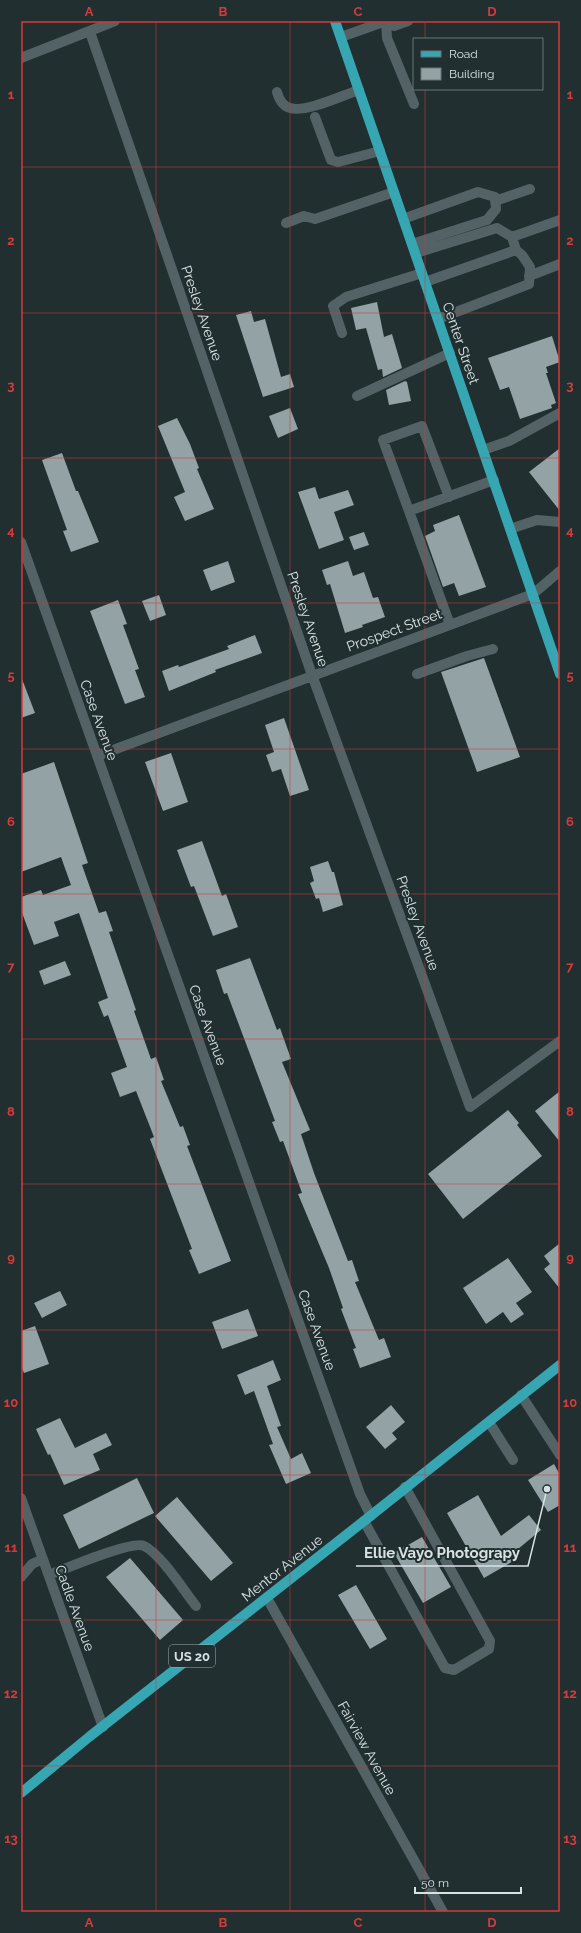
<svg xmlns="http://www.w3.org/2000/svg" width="581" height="1933" font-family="Raleway,sans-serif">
  <rect width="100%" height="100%" fill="#212f31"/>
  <!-- building -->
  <path fill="#92a2a5" d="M377,302L384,337L392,334L402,368L383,377L382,369L378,370L366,328L356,330L351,308Z
    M251,311L254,322L265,319L281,377L290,374L294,387L263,397L236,315Z
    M552,336L560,362L546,367L548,373H546L556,403L551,405L552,408L520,419L509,387L500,390L488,358Z
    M405,381L407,382L411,401L389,405L386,390Z
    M290,408L298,429L278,438L269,416Z
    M177,418L190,444L199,468L197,469L214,509L185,521L174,497L185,492L158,426Z
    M560,448V511L529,472Z
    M62,453L76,491H78L99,542L71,552L63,531L67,530L42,460Z
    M315,487L319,499L348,490L354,505L334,512L344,540L319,549L298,492Z
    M459,515L486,587L459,596L454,583L443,587L425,536L435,531L433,525Z
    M364,532L369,545L354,550L349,537Z
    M228,561L235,582L211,591L203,570Z
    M348,561L353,576L364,572L373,598L378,597L385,617L362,625L363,627L345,633L330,584L327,585L322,570Z
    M159,595L166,615L150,621L142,601Z
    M118,600L127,624L123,625L139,669L135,670L145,697L125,704L90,611Z
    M255,635L262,653L215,670L216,672L169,691L162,671L178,665L179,667L229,649L227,646Z
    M484,658L520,757L477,772L441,672Z
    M21,679H22L35,713L21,718Z
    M284,718L309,790L290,796L281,769L272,772L266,755L274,752L265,725Z
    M171,753L188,802L163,811L145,762Z
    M54,762L88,863L82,865L99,913L106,911L113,931L109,932L136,1010L134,1011L151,1059L156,1057L164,1080L161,1081L180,1127L183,1126L190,1145L187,1146L231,1261L199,1274L189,1250L192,1249L150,1139L154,1137L136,1091L120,1097L111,1073L127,1067L108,1015L104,1017L98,1002L108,998L79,913L54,922L59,936L34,945L21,910V897L41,890L43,895L71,885L61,857L21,872V774Z
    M202,841L222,896L226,894L238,927L213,936L194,886L191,887L177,850Z
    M328,861L332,872H334L343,905L323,912L319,898L316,899L310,883L314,881L310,867Z
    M250,958L277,1030L280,1028L291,1059L282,1062L310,1130L301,1134L314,1173L348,1261L352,1260L359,1281L355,1282L379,1340L384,1338L391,1357L360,1368L353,1349L356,1348L341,1309L343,1308L329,1268L298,1194L302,1193L283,1141L280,1142L272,1122L275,1121L227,993L224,994L216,970Z
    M65,961L71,975L44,985L39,971Z
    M560,1091V1142L535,1111Z
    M508,1110L519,1123L517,1125L542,1156L463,1219L428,1174Z
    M560,1243V1289L544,1269L550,1264L544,1256Z
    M508,1258L532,1292L516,1303L524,1314L511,1323L503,1312L486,1324L463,1288Z
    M60,1291L67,1305L42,1318L34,1303Z
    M248,1309L258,1336L222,1349L212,1322Z
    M35,1326L49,1364L24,1373L21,1366V1331Z
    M273,1360L281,1380L267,1386L281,1426L277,1427L291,1459L302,1453L311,1473L286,1484L269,1445L273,1444L254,1391L245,1395L237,1375Z
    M391,1405L405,1422L392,1433L397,1439L385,1449L366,1427Z
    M60,1418L75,1448L106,1433L112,1445L93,1454L100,1470L64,1485L50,1454L48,1455L36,1429Z
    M554,1464L560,1475V1505L548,1512L528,1480Z
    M137,1478L154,1513L79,1549L63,1515Z
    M478,1495L501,1536L529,1515L541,1530L512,1554L515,1560L484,1578L447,1513Z
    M177,1497L233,1563L211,1581L155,1516Z
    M422,1537L451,1587L423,1603L394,1553Z
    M130,1558L183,1620L160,1640L106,1577Z
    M356,1585L387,1639L370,1649L338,1595Z"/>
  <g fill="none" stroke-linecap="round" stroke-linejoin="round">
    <!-- minor -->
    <path stroke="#536365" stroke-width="10" d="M386,21L387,38L414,104
      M387,21L394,26L408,21
      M90,32L312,675L470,1107L560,1041
      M341,37L386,21
      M21,58L115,21
      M277,92C279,99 282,106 290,108C306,113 343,95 359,90
      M315,117L331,160L338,162L380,151
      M495,201L530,189
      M403,219L478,192L495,197L496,209L487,220L412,244
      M286,223L304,216L315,219L394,192
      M512,237L560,220
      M416,253L497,228L512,237L516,250L522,255L530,267L529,284L438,319
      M529,276L560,264
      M425,282L516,250
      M342,333L333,306L346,297L422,273
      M357,396L450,353
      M483,450L509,441L560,413
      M409,511L383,440L422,426L449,497
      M510,529L537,520L560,522
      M21,542L360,1494L371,1516
      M450,625L409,511L494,480
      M417,674L467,656L493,649
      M97,756L533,594L560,571
      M521,1395L560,1455
      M489,1422L513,1460
      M21,1498L103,1727
      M364,1521L445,1668L454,1670L489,1649L490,1641L405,1487
      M49,1575C65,1569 132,1540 144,1546C160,1553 185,1592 196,1606
      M21,1577L32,1564L43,1559
      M267,1598L443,1912"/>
    <!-- major -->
    <path stroke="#37a6b3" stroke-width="10" d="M335,21L560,674
      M21,1793L89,1737L364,1521L560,1365"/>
  </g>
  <!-- grid -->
  <path fill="none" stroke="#d63b3b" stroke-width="1" stroke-opacity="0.55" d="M156,21V1912M290,21V1912M425,21V39M425,89V1912M21,167H560M21,313H560M21,458H560M21,603H560M21,749H560M21,894H560M21,1039H560M21,1184H560M21,1330H560M21,1475H560M21,1620H560M21,1766H560"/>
  <g text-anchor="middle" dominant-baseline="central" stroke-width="4" stroke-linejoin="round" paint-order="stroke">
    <!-- shield labels -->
    <rect fill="#212f31" stroke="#a2acae" stroke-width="1" x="169" y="1645" width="46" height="22" rx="3"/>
    <g font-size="13" font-weight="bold" fill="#d9e2e3">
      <text x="192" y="1656">US 20</text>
    </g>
    <!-- street labels -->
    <g font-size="14" fill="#d9e2e3" stroke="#212f31">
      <text transform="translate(202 313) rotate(71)">Presley Avenue</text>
      <text transform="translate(461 343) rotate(71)">Center Street</text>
      <text transform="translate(308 619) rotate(71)">Presley Avenue</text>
      <text transform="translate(394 630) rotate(-20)">Prospect Street</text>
      <text transform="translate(99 720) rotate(70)">Case Avenue</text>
      <text transform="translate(418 923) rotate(70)">Presley Avenue</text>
      <text transform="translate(208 1025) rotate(70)">Case Avenue</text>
      <text transform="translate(317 1330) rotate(70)">Case Avenue</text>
      <text transform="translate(282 1568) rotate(-38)">Mentor Avenue</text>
      <text transform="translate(75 1608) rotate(70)">Cadle Avenue</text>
      <text transform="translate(367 1748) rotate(61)">Fairview Avenue</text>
    </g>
  </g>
  <!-- callouts -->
  <path fill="none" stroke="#d9e2e3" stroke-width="1.5" d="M547 1489L528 1566H356"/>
  <circle fill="#d9e2e3" stroke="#212f31" stroke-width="1.5" cx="547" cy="1489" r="4"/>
  <g font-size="15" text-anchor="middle" font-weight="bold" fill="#d9e2e3" stroke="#212f31" stroke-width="4" stroke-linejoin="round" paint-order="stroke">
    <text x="442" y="1558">Ellie Vayo Photograpy</text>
  </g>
  <!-- border -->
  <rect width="581" height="1933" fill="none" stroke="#212f31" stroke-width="44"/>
  <!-- legend -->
  <rect x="413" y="38" width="130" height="52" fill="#212f31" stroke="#6b7778"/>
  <rect x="421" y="51" width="20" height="6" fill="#37a6b3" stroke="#6b7778"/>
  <text x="449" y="58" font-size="12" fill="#d9e2e3">Road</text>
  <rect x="421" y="68" width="20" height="12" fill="#92a2a5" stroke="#6b7778"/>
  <text x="449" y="78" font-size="12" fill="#d9e2e3">Building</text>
  <!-- scale -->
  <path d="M415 1887v6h106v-6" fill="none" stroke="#d9e2e3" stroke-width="2"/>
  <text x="421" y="1887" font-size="12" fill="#d9e2e3" stroke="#212f31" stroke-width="3" paint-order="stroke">50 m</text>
  <rect x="22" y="22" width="537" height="1889" fill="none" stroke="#d63b3b" stroke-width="1.5"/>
  <g font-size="13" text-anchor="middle" font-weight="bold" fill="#d63b3b">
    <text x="89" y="16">A</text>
    <text x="223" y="16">B</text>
    <text x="358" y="16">C</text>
    <text x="492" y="16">D</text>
    <text x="11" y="99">1</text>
    <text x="570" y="99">1</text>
    <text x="11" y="245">2</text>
    <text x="570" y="245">2</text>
    <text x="11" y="390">3</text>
    <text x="570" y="390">3</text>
    <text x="11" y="535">4</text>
    <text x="570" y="535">4</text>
    <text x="11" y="680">5</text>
    <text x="570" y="680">5</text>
    <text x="11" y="826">6</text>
    <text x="570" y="826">6</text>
    <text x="11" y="971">7</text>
    <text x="570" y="971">7</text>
    <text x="11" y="1116">8</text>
    <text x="570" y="1116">8</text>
    <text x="11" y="1262">9</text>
    <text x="570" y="1262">9</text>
    <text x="11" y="1407">10</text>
    <text x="570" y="1407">10</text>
    <text x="11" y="1552">11</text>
    <text x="570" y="1552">11</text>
    <text x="11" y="1698">12</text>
    <text x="570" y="1698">12</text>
    <text x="11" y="1843">13</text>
    <text x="570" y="1843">13</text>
    <text x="89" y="1927">A</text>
    <text x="223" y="1927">B</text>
    <text x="358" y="1927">C</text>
    <text x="492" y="1927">D</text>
  </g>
</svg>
